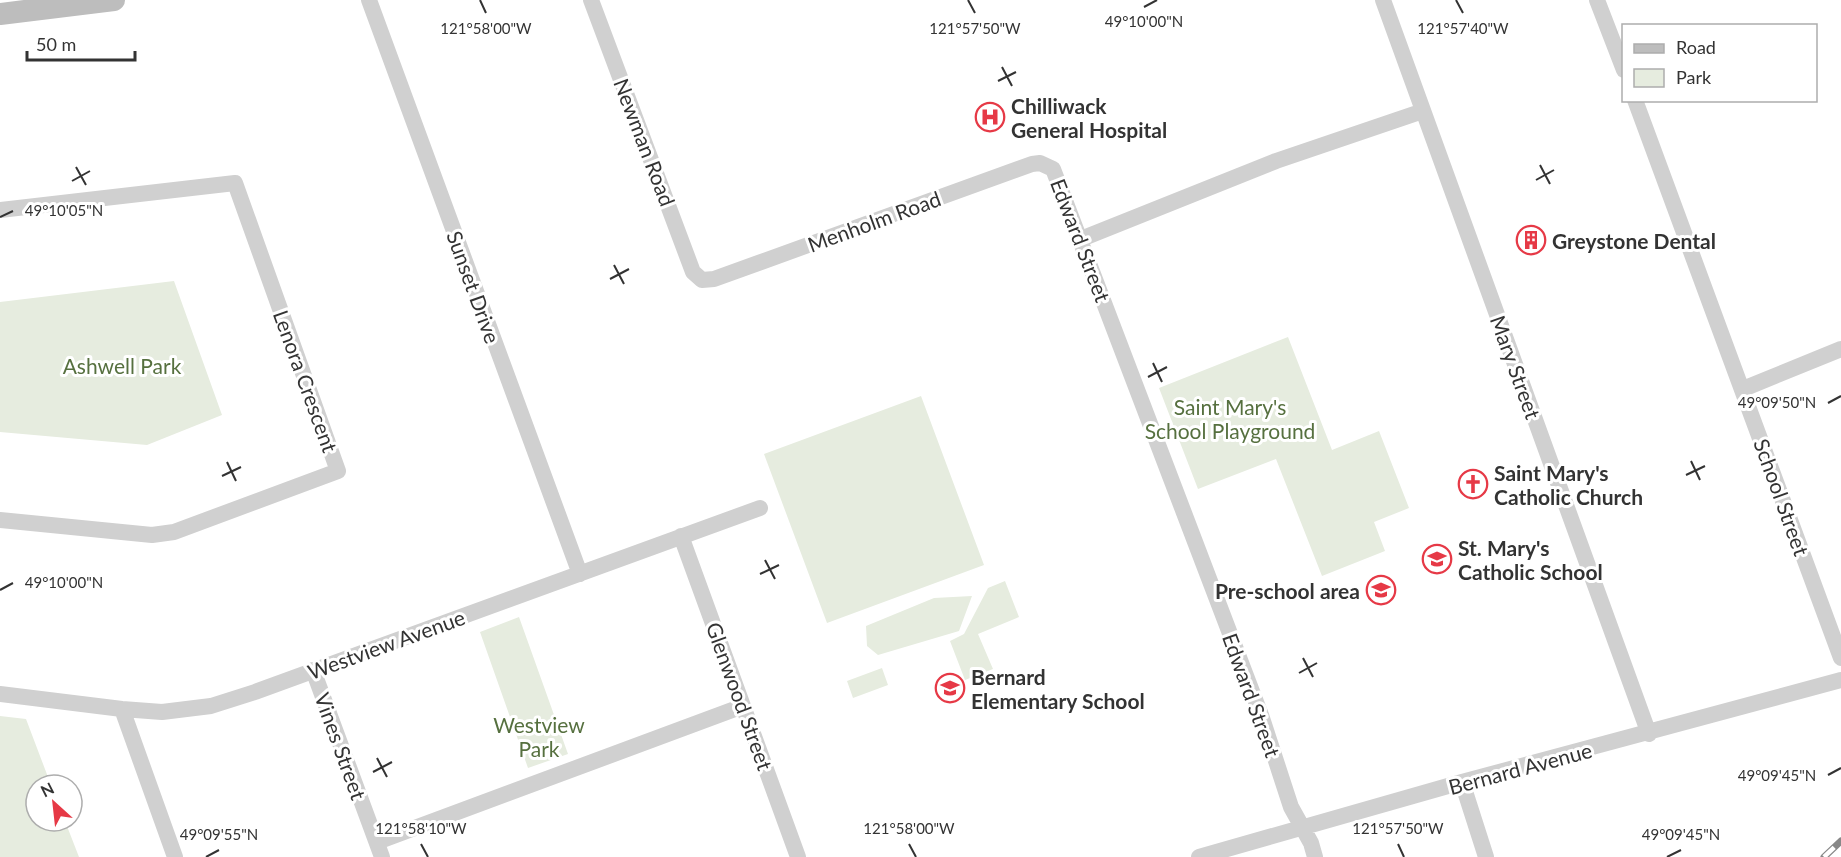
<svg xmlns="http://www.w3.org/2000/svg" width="1841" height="857" font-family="Lato,sans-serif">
  <rect width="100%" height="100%" fill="#fff"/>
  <!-- green -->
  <path fill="#e6ecdf" d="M174,281L222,415L147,445L0,432V302Z
    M1288,337L1332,450L1379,431L1409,508L1374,522L1385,551L1322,576L1276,459L1198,489L1159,388Z
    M921,396L984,565L827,623L764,454Z
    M1005,581L1019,617L978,634L993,669L965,680L950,641L964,634L988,588Z
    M972,596L959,631L878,655L867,646L866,626L934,598Z
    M519,617L568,754L528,768L480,632Z
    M882,668L888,685L853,698L847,681Z
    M0,716L26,719L51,785H36V821H65L79,857H0Z"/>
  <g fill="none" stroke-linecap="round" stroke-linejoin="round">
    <!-- street -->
    <path stroke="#d0d0d0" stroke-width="16" d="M369,0L580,574
      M591,0L693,272L702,280L714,279L1032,164L1040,163L1053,169L1261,715L1291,807L1311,843L1315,857
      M1383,0L1649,734
      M1597,0L1624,70
      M1635,100L1841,658
      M0,210L235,183L338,471L174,532L152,535L0,520
      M1081,239L1276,161L1423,111
      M1743,389L1841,349
      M681,536L798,857
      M313,670L382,857
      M0,694L122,709L162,712L211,706L255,692L760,508
      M122,709L175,857
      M1462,782L1486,857
      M377,842L743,706
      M1199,857L1462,782L1841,680"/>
    <!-- secondary -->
    <path stroke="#bdbdbd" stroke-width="22" d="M0,14L114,0"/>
    <!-- rail casing -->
    <g stroke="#888" stroke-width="7">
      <path id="rail" d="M1824,857L1841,841"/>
    </g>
    <!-- rail -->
    <use href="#rail" stroke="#fff" stroke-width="4.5" stroke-dasharray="14" stroke-linecap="butt"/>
  </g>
  <!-- ticks -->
  <path fill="none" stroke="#333" stroke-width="2" d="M480,0L486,13M968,0L975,13M1456,0L1463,13M1144,7L1157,0M1002,67L1012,86M998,81L1016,72M1540,165L1550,184M76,167L86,185M1536,180L1554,170M72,181L90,171M0,217L13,211M614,265L624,284M610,279L629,269M1153,363L1162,382M1148,377L1167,367M1828,403L1841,396M1691,461L1700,480M227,462L236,481M1686,475L1705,466M222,476L241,467M765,560L775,579M760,574L779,565M0,590L13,583M1303,658L1313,677M1299,673L1317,663M377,758L387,777M373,772L392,762M1828,775L1841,768M421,844L428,857M909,844L916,857M1398,844L1404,857M206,857L219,850M1667,857L1681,850"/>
  <!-- icons -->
  <defs>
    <g id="hospital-ring" transform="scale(1.5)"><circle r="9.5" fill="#fff" stroke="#e63946" stroke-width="1.5"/><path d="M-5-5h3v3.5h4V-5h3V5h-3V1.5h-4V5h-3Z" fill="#e63946"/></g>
    <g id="building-ring" transform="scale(1.5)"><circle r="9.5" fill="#fff" stroke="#e63946" stroke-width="1.5"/><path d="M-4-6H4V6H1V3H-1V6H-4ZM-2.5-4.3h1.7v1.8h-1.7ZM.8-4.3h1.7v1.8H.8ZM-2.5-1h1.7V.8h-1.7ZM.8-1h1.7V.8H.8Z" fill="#e63946"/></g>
    <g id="church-ring" transform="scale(1.5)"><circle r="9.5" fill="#fff" stroke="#e63946" stroke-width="1.5"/><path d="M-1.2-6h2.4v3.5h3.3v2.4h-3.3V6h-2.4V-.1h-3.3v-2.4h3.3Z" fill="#e63946"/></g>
    <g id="school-ring" transform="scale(1.5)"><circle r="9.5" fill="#fff" stroke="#e63946" stroke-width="1.5"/><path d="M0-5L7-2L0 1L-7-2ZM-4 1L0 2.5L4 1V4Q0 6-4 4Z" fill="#e63946"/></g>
  </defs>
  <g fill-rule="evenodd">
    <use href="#hospital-ring" x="990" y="117"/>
    <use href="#building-ring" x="1531" y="240"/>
    <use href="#church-ring" x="1473" y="484"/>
    <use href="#school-ring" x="1437" y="559"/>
    <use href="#school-ring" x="1381" y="590"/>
    <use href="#school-ring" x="950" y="688"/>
  </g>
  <g text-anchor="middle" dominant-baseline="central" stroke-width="6" stroke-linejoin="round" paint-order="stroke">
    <!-- poi labels -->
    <g font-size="21" font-weight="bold" fill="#333" stroke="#fff" text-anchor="start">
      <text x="1011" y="105">Chilliwack<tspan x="1011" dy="24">General Hospital</tspan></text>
      <text x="1552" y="240">Greystone Dental</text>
      <text x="1494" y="472">Saint Mary's<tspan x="1494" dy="24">Catholic Church</tspan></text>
      <text x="1458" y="547">St. Mary's<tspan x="1458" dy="24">Catholic School</tspan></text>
      <text x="1360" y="590" text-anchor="end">Pre-school area</text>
      <text x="971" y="676">Bernard<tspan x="971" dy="24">Elementary School</tspan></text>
    </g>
    <!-- street labels -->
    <g font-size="21" fill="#333" stroke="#fff">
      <text transform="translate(645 142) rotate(69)">Newman Road</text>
      <text transform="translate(874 221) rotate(-20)">Menholm Road</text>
      <text transform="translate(1081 240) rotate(69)">Edward Street</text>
      <text transform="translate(474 287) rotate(70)">Sunset Drive</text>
      <text transform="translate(1516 367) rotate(70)">Mary Street</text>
      <text transform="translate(306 381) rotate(70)">Lenora Crescent</text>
      <text transform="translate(1782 497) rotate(70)">School Street</text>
      <text transform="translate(386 644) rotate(-20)">Westview Avenue</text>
      <text transform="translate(1252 695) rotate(70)">Edward Street</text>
      <text transform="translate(740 696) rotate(70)">Glenwood Street</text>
      <text transform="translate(341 746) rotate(70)">Vines Street</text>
      <text transform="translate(1520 768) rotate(-15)">Bernard Avenue</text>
    </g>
    <!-- park labels -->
    <g font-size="21" fill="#56703f" stroke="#fff">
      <text x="122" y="365">Ashwell Park</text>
      <text x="1230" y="406">Saint Mary's<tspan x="1230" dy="24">School Playground</tspan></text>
      <text x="539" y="724">Westview<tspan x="539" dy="24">Park</tspan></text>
    </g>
  </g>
  <g font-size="15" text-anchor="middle" fill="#333" stroke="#fff" stroke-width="6" stroke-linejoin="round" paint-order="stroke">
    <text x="1144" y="27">49°10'00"N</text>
    <text x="486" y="34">121°58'00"W</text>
    <text x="975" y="34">121°57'50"W</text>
    <text x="1463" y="34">121°57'40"W</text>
    <text x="64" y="216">49°10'05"N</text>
    <text x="1777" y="408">49°09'50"N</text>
    <text x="64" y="588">49°10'00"N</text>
    <text x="1777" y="781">49°09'45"N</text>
    <text x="421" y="834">121°58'10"W</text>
    <text x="909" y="834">121°58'00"W</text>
    <text x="1398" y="834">121°57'50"W</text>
    <text x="219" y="840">49°09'55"N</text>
    <text x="1681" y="840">49°09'45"N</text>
  </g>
  <!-- legend -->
  <rect x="1622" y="24" width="195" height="78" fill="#ffffff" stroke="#adadad" stroke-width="1.5"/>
  <rect x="1634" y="44" width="30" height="9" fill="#bdbdbd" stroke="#adadad" stroke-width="1.5"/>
  <text x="1676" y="54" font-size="18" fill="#333333">Road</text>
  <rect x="1634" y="69" width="30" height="18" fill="#e6ecdf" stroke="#adadad" stroke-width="1.5"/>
  <text x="1676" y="84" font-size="18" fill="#333333">Park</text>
  <!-- north arrow -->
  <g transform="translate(54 803) rotate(333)"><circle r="28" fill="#ffffff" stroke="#adadad" stroke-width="1.5"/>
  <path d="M0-4.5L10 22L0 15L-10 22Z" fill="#e63946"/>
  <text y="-9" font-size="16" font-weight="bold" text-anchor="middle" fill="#333333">N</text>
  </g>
  <!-- scale -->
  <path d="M27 51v9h108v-9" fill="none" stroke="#333333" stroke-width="3"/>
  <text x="36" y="51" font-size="18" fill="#333333" stroke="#ffffff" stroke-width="4.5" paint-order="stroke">50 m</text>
</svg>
